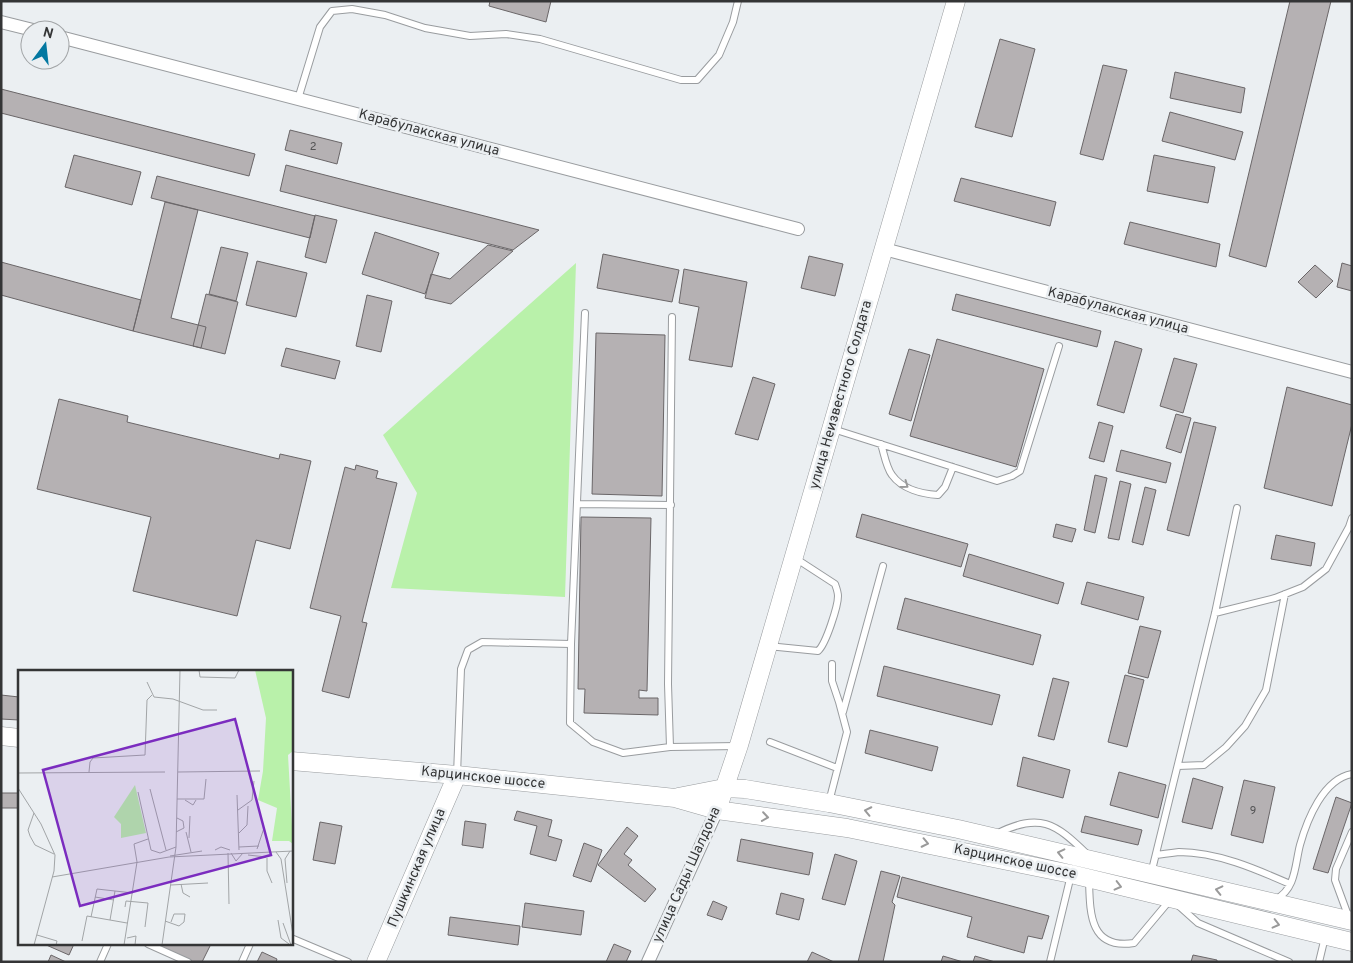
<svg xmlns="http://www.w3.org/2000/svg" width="1353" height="963" font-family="Overpass,sans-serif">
  <rect width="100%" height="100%" fill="#ebeff2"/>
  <!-- green -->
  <path fill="#b9f1aa" d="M576,263L565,597L391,588L417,493L383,435Z"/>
  <!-- building -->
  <path fill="#b5b1b3" stroke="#6a6668" d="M490,1H551L546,22L489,6Z
    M1290,1H1331L1266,267L1229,256Z
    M1000,39L1035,49L1012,137L975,127Z
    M1103,65L1127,70L1103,160L1080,154Z
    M1175,72L1245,88L1241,113L1170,98Z
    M1,89L255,154L249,176L1,113Z
    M1170,112L1243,132L1235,160L1162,141Z
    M290,130L342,143L337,164L285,150Z
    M74,155L141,172L132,205L65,187Z
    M1154,155L1215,167L1208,203L1147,191Z
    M286,165L539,230L513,250L280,191Z
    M157,176L315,216L310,238L151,198Z
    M961,178L1056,202L1050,226L954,201Z
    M165,202L198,210L171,318L206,327L201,348L133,331Z
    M315,215L337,220L326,263L305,257Z
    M1130,222L1220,244L1216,267L1124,244Z
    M375,232L439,253L425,294L362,274Z
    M488,245L513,251L451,304L425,298L431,274L450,279Z
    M221,247L248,253L236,301L209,294Z
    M603,254L679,270L672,302L597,288Z
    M809,256L843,264L835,296L801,288Z
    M257,261L307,273L296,317L246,305Z
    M1,262L141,300L133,331L1,295Z
    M1342,263L1352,266V291L1337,287Z
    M1315,265L1333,281L1316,298L1298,282Z
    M684,269L747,282L732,367L689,360L699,307L679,303Z
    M206,294L238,302L225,354L193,346Z
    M956,294L1101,331L1097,347L952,310Z
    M367,295L392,301L381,352L356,346Z
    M596,333L665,335L662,496L592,494Z
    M937,339L1044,369L1016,467L910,436Z
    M1115,341L1142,349L1124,413L1097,405Z
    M286,348L340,361L335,379L281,366Z
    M909,349L930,355L911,421L889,414Z
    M1174,358L1197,364L1183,413L1160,406Z
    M753,377L775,384L758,440L735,434Z
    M1287,387L1352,405V424L1332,506L1264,488Z
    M59,399L128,416L127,422L279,459L280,454L311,461L290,549L256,540L237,616L133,591L151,517L37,489Z
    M1176,414L1191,418L1181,453L1166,448Z
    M1099,422L1113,426L1104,462L1089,458Z
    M1194,422L1216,427L1189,536L1167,530Z
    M1121,450L1171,463L1166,483L1116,471Z
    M356,465L378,471L376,478L397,483L362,622L367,623L349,698L322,691L341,616L310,608L345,467L355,470Z
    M1095,475L1107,478L1095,533L1084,530Z
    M1120,481L1131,484L1119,540L1108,538Z
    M1145,487L1156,490L1143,545L1132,542Z
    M862,514L968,544L961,567L856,537Z
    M581,517L651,518L647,691L639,690V698H658V715L584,713L585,689H578Z
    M1056,524L1076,529L1072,542L1053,537Z
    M1276,535L1315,543L1311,566L1271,559Z
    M969,554L1064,583L1058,604L963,576Z
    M1087,582L1144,597L1138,620L1081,604Z
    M905,598L1041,635L1033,665L897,629Z
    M1140,626L1161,631L1148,678L1128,673Z
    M884,666L1000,695L992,725L877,696Z
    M1125,675L1144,680L1127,747L1108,742Z
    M1053,678L1069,682L1054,740L1038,736Z
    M1,695L19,697V720L1,719Z
    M870,730L938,747L932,771L865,753Z
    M1023,757L1070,770L1063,798L1017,786Z
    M1119,772L1166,785L1158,818L1110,805Z
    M1193,778L1223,787L1212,829L1182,822Z
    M1244,780L1275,787L1263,843L1231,835Z
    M1,793H19V808H1Z
    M1336,797L1352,803L1328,873L1313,869Z
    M517,811L552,820L548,836L562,840L556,861L530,854L537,826L514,820Z
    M1085,816L1142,830L1138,845L1081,832Z
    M465,821L486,824L483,848L462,845Z
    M320,822L342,826L335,864L313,860Z
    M627,827L638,836L624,854L632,860L628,865L656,889L645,902L598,865Z
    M741,839L813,853L809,875L737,861Z
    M584,843L602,850L591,882L573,876Z
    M835,854L857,861L845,905L822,899Z
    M881,871L900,876L892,902L895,905L883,962H858Z
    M902,877L1049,916L1042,939L1028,936L1024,953L967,937L972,917L897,897Z
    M781,893L804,899L799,920L776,914Z
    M713,901L727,907L722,920L707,915Z
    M525,903L584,911L581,935L522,927Z
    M450,917L520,926L518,945L448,935Z
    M44,944H74L69,955Z
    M155,944H211L202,962H193Z
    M614,944L631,951L626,962H606Z
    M262,952L277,959L276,962H257Z
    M812,952L834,962H807Z
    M51,955L66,962H48Z
    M1193,955L1217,960V962H1191Z
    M943,956L963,962H941Z
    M975,956L995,962H973Z"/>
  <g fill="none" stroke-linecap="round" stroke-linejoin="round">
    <!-- lane casing -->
    <g stroke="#999c9f" stroke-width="8">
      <path id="lane" d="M298,99L320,27L332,11L352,9L385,15L425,28L470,36L506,34L540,39L681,80H697L719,55L733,22L738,1
        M585,313L571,644L570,723L593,742L623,753L670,747L738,746
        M833,429L997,481L1012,476L1020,471L1059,346
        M881,444C884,453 886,467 892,475C902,489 922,494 938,495L945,487L953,467
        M578,504L671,505
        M1215,613L1275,598L1303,587L1326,569L1349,527L1352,518
        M768,646L818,651C826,644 838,606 838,596C838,592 836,587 835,584L795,558
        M843,712L883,566
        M770,742L837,768
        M670,747L668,684L672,317
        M1178,766L1204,765L1226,747L1245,726L1266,690L1285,594
        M457,775L461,669L468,650L482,642L571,644
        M829,802L847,732L839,702L832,681V664
        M996,834C1040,812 1055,823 1087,854
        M1156,855C1163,854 1171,853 1179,852C1217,852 1256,869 1290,884
        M1151,874L1215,613L1237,508
        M1089,880C1090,912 1089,950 1134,943L1170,900
        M1276,899C1296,889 1295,864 1300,845C1307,820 1323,779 1352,774
        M1179,906L1198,923L1289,962
        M1349,918L1335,880L1336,869L1352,832
        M291,938L348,962
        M148,944L188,962
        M100,962L108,944
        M242,962L250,944
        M1050,962L1071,875
        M1319,962L1325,937"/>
    </g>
    <!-- street casing -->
    <g stroke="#999c9f" stroke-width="14">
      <path id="street" d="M1,22L33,30
        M60,37L798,229
        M884,249L1352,372
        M648,962L717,810"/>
    </g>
    <!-- secondary casing -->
    <g stroke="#999c9f" stroke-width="19">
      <path id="secondary" d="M1,736L19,738
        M291,761L457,775L675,798L717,810L847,828L1071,874L1352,942
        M678,797L724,788L745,789L829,803L958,829L1352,921
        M717,810L739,745L956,1
        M376,962L457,775"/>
    </g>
    <!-- lane -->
    <use href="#lane" stroke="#fff" stroke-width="6"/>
    <!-- street -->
    <use href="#street" stroke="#fff" stroke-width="12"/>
    <!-- secondary -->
    <use href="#secondary" stroke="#fff" stroke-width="18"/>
  </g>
  <!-- one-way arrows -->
  <defs><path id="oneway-chevron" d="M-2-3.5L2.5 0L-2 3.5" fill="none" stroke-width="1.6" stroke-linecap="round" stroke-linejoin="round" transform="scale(1.25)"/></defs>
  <g stroke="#9a9a9a">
    <use href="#oneway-chevron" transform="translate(905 485) rotate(36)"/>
    <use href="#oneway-chevron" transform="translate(868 811) rotate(-168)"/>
    <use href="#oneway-chevron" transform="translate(765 817) rotate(8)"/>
    <use href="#oneway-chevron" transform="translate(925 843) rotate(12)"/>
    <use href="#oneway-chevron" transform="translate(1061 853) rotate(-167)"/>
    <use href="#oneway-chevron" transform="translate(1118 886) rotate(14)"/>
    <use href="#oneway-chevron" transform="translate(1219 890) rotate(-167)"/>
    <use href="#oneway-chevron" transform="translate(1276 924) rotate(14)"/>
  </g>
  <g text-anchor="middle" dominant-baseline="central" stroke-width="5" stroke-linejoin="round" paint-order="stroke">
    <!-- number labels -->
    <g font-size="11" fill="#545455">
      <text x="313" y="147">2</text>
      <text x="1253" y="811">9</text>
    </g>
    <!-- street labels -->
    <g font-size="14" fill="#343536" stroke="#ebeff2">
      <text transform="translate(429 133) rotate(15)">Карабулакская улица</text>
      <text transform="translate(1118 311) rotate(15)">Карабулакская улица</text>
      <text transform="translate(841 395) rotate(-74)">улица Неизвестного Солдата</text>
      <text transform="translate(483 778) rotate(6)">Карцинское шоссе</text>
      <text transform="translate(1015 862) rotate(12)">Карцинское шоссе</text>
      <text transform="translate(417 868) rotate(-67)">Пушкинская улица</text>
      <text transform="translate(687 875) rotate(-66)">улица Сады Шалдона</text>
    </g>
  </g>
  <!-- overview -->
  <g transform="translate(18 670)">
    <rect width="275" height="275" fill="#ebeff2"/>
    <path d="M237,0H275V81L270,85L275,174L271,171H254L259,138L240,130L245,101L248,48ZM117,115L128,163L103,168V154L96,147Z" fill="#b9f1aa"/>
    <path fill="none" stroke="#a2a5a7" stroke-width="1" d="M181,0L182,7L217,8L221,0M129,12L136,27L155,29L185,40H199M71,102L72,92L75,88L127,85L129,30L134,25M160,102L242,101M0,103L147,102M0,118L23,154L37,185L36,201L16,275M132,119L148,180M120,122L133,180L142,183L158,177M219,125L221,180M159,129H186L188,109M167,130L175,135L178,130M220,140L234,130L236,111M16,143L10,160L12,166L17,175L36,184M158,162L166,158L165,151L159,148M168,162L173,182M221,163L229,155L230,136M171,168L172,146M221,177L241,176M239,179L246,158L251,179M197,180L203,177L212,180M258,182L263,189L275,265M210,183L211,234M213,183L218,191L225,183M230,185L248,187M152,186L184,181M249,188V201L254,213M34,207L151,187L275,181M269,213L267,189L272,181M163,214L165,223L172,227M153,215L190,213M77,227L96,230M107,237L108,231L130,233L127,257M73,247L79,219L115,223M92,250L97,221M260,250L263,268L271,274M147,251L161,256L166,252L167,244H156L153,252M265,253L273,275M19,265L39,271L38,275M109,268L118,266L117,275M64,271L69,246L109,253M106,275L119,192L116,174L130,169M144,275L158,177L162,0"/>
    <path fill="#7b2cbf" fill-opacity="0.15" stroke="#7b2cbf" stroke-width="2.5" d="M217,49L253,185L62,236L25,100Z"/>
    <rect width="275" height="275" fill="none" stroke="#343536" stroke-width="2.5"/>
  </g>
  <!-- border -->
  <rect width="1353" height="963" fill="none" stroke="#343536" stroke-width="5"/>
  <!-- north arrow -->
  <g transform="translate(45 45) rotate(15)"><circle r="24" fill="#ebeff2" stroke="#a2a5a7"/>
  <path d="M0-4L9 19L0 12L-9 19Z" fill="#0378a1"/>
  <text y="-8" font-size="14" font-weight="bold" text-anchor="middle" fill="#343536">N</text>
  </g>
</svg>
